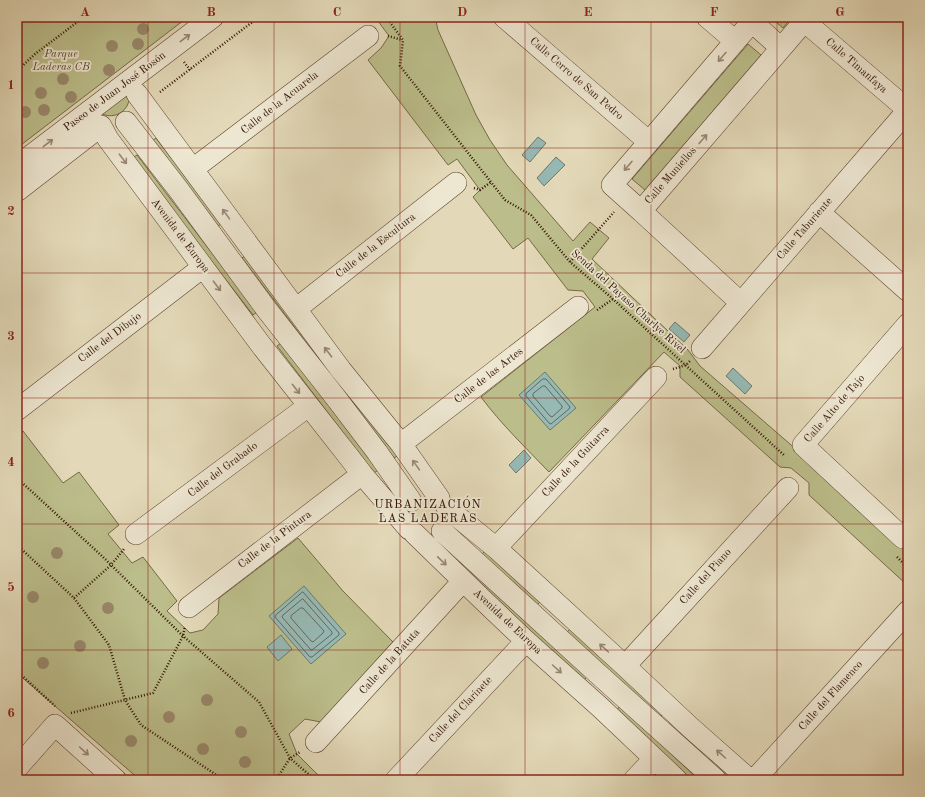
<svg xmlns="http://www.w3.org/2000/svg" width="925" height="797" font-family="'Old Standard TT',serif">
  <rect width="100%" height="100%" fill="#e3d9b8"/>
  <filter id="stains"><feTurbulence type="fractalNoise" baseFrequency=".005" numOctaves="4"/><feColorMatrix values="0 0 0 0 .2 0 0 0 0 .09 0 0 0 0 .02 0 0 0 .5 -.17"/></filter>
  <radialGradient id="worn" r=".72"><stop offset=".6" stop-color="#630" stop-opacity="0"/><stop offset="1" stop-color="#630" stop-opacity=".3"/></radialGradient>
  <!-- green -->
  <path fill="#bbbd8a" stroke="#776847" d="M17,17H188L17,148Z
    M375,17H435L438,30L476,115L490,140L507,165L573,241L590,222L609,238L592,259L688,350L700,366L790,444L905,548L908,546V584L907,585L809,495V483L791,468L780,467L680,377V366L664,352L549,472C526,448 501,424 481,397L595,307L583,291L568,290L528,238L513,249L473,197L480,190L457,159L448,165L368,60L381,48L389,36Z
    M770,17H792L783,28Z
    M748,44L761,55L645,190L632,179Z
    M128,93C128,94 129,98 129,99C128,113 111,120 101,113Z
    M156,138L221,224L217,227L152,141Z
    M137,155L257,312L253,315L132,158Z
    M246,255L332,368L328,371L242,258Z
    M281,343L378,470L374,473L277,346Z
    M348,388L399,455L394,458L343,391Z
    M23,431L63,483L79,472L119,525L108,534L132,563L143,557L177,601L167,611L190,633L203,630L218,614L219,598L298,538L343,591L393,642L321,722L305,719L289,734L297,754L316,773L324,780H140L17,673V436Z
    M486,550L541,601L537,605L482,554Z
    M468,568L587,677L583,681L464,572Z
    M571,628L664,713L660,717L567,632Z
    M620,706L699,780H690L616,711Z
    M693,739L737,780H729L689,743Z"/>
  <!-- water -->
  <path fill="#96b9b4" stroke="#6e776e" d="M538,137L546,143L530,162L522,155Z
    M556,157L565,165L544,186L537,178Z
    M675,322L690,335L684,342L669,329Z
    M733,368L752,386L745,394L726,376Z
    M545,372L576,408L550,430L519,395Z
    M524,450L531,458L516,473L509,465Z
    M304,586L346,634L311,664L269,616Z
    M281,635L292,649L278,661L267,647Z"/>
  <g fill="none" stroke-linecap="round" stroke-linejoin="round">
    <!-- shore -->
    <path stroke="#64665c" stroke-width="1" d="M543,379H546L570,407L569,409L551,424L549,423L526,396V394Z
      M543,386H545L562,406V408L552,417L550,416L533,396V394Z
      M303,592L339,633V635L312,657H310L275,617L276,615Z
      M303,599L332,632V634L312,650H311L282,617L283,615L301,600Z
      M301,608H303L324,631L323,633L313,642L311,641L291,618V616Z"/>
    <!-- minor casing -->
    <g stroke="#5f4431" stroke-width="22">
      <path id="minor" d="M504,17L649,142
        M707,17L735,41
        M756,17L612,185L641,211L808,17
        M804,21L908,110
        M752,22L781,48
        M137,94L341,370L401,444L439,498
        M126,122L178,189L267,310L336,398L377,452L411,501
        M17,166L213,17
        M193,169L368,36
        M17,191L101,126L108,139L261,345L349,457L362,474L409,529
        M641,211L741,303
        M819,212L908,291
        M296,309L456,183
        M908,324L803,445L903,538L908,532
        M702,348L908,110
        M17,410L203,267
        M401,444L578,307
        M447,508L496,548L625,666L691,728L750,780
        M442,531L597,673L716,780
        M414,533L485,602L526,641L601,708L677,780
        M136,534L303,410L310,407
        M496,548L656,377
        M189,607L362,474
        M625,666L788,488
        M316,742L463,581
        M17,768L55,725L116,780
        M396,780L526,641
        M634,780L654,759
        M754,780L908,611"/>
    </g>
    <!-- path -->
    <path stroke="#331304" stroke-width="2.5" stroke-dasharray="1 2" stroke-linecap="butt" d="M386,17L403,40L400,66L505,200L531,215L570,262L613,299L785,456
      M388,36L402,40
      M184,62L190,70
      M17,71L35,54L84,17
      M160,92L259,17
      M474,188L480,190L491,182
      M570,262L614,212
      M597,310L613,299
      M673,369L686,365L690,361
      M17,478L103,557L183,636L259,702L290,758L315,780
      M17,545L74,598L109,645L125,700L141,725L224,780
      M897,557L908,568
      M74,598L111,565L124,549
      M17,671L55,706
      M71,713L153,693L183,636L185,626
      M276,780L290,758L300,752"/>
    <!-- minor -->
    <use href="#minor" stroke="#ede6d1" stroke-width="21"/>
  </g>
  <!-- trees -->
  <g fill="#99886b">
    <circle cx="143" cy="29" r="6"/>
    <circle cx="138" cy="44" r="6"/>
    <circle cx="112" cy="46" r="6"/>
    <circle cx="109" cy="70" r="6"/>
    <circle cx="63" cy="79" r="6"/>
    <circle cx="41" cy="93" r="6"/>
    <circle cx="71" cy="97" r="6"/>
    <circle cx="44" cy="110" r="6"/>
    <circle cx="25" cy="112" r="6"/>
    <circle cx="57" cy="553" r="6"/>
    <circle cx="33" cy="597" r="6"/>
    <circle cx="108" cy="608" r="6"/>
    <circle cx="80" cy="646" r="6"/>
    <circle cx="43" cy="663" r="6"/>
    <circle cx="207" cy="700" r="6"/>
    <circle cx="169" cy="717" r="6"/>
    <circle cx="241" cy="732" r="6"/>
    <circle cx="131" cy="741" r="6"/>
    <circle cx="203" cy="749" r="6"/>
    <circle cx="245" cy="762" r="6"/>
  </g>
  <!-- one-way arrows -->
  <defs><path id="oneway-shaft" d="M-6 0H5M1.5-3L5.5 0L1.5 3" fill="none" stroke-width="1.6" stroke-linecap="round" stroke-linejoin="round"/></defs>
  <g stroke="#998775">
    <use href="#oneway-shaft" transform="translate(185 38) rotate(-37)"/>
    <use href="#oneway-shaft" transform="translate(722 57) rotate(131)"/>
    <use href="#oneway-shaft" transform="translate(703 139) rotate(-49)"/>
    <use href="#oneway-shaft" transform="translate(48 143) rotate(-37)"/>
    <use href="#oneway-shaft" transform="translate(123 159) rotate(53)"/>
    <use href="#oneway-shaft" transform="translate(628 166) rotate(131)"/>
    <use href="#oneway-shaft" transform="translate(226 214) rotate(-126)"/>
    <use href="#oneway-shaft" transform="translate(217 286) rotate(53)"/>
    <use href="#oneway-shaft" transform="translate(328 352) rotate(-127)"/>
    <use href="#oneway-shaft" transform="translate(296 389) rotate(52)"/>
    <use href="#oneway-shaft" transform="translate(416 465) rotate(-125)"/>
    <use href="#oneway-shaft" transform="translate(442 561) rotate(44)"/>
    <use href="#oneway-shaft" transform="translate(604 648) rotate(-138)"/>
    <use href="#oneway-shaft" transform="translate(557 669) rotate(42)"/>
    <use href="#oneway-shaft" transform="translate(84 751) rotate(42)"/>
    <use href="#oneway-shaft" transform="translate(721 754) rotate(-138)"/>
  </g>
  <!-- grid -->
  <path fill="none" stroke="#8f2418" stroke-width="1" stroke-opacity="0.55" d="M148,17V780M274,17V780M400,17V780M525,17V780M651,17V780M777,17V780M17,148H908M17,273H908M17,398H908M17,524H908M17,650H908"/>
  <g text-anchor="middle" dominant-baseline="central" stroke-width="3.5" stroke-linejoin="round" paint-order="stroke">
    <!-- park labels -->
    <g font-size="11" font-style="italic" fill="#5c462c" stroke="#ede6d1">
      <text x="61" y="54">Parque<tspan x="61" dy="13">Laderas CB</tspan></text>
    </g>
    <!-- street labels -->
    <g font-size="11" fill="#331304" stroke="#ede6d1">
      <text transform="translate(856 66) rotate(41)">Calle Timanfaya</text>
      <text transform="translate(576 79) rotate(41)">Calle Cerro de San Pedro</text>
      <text transform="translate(115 92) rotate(-37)">Paseo de Juan José Rosón</text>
      <text transform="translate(280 103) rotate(-38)">Calle de la Acuarela</text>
      <text transform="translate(671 176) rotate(-49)">Calle Muniellos</text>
      <text transform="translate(805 229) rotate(-49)">Calle Taburiente</text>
      <text transform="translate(180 236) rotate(53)">Avenida de Europa</text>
      <text transform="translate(376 246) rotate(-38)">Calle de la Escultura</text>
      <text transform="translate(628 302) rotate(42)">Senda del Payaso Charlye Rivel</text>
      <text transform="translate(110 338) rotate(-37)">Calle del Dibujo</text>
      <text transform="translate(489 376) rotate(-38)">Calle de las Artes</text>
      <text transform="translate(835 409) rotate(-49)">Calle Alto de Tajo</text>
      <text transform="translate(576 462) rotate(-47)">Calle de la Guitarra</text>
      <text transform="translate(223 470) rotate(-37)">Calle del Grabado</text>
      <text transform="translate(275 540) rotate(-37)">Calle de la Pintura</text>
      <text transform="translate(706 577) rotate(-48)">Calle del Piano</text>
      <text transform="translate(507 622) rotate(43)">Avenida de Europa</text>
      <text transform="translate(390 662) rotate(-48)">Calle de la Batuta</text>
      <text transform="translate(831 696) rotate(-48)">Calle del Flamenco</text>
      <text transform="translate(461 710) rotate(-47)">Calle del Clarinete</text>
    </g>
    <!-- neighbourhood labels -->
    <g font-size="12" letter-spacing="1" fill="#331304" stroke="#ede6d1">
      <text x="428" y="505">URBANIZACIÓN<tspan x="428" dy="14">LAS LADERAS</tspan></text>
    </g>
  </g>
  <!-- margin -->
  <rect width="925" height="797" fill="none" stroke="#e3d9b8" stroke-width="44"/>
  <rect x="22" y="22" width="881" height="753" fill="none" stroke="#8f2418" stroke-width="1.5"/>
  <g font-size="13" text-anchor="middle" font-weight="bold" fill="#8f2418">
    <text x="85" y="16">A</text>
    <text x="211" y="16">B</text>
    <text x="337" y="16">C</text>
    <text x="462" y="16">D</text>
    <text x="588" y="16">E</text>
    <text x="714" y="16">F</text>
    <text x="840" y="16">G</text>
    <text x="11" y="89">1</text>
    <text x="11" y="215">2</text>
    <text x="11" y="340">3</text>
    <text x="11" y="466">4</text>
    <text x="11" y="591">5</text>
    <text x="11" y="717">6</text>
  </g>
  <rect width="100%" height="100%" filter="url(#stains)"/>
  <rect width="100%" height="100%" fill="url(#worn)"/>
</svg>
